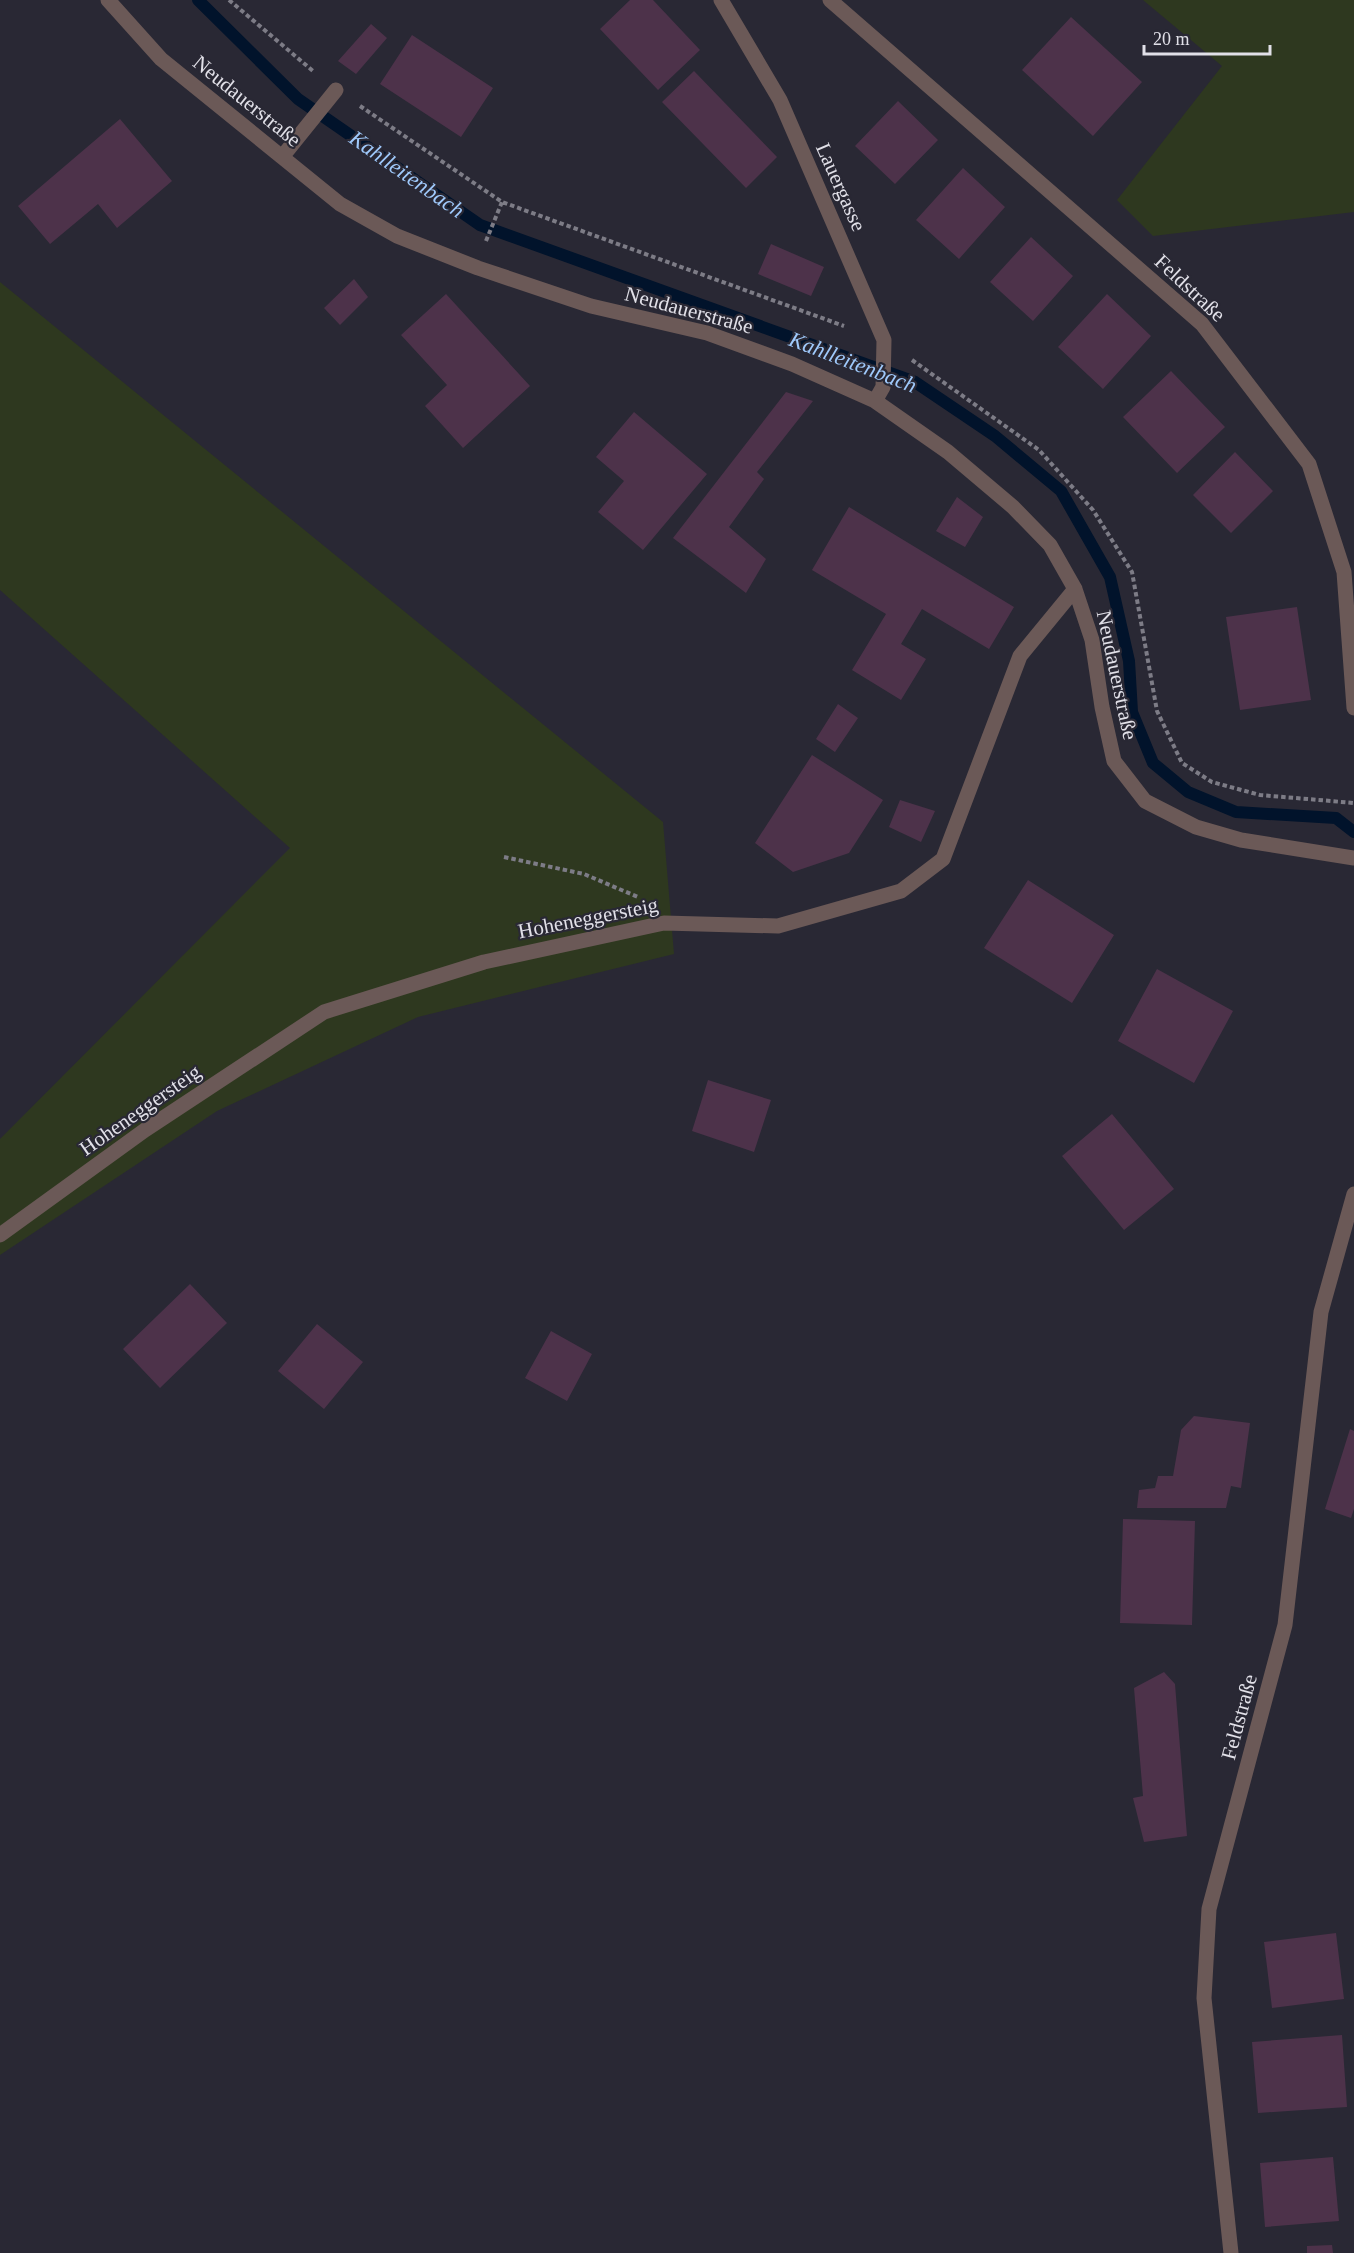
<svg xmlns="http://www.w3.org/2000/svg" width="1354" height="2253" font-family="Georgia,serif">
  <rect width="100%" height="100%" fill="#292834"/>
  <!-- green -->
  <path fill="#2e381f" d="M1143,0H1354V212L1153,236L1117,200L1222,66Z
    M0,282L663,822L674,954L418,1017L217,1111L0,1255V1139L290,848L0,590Z"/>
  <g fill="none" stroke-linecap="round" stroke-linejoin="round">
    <!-- stream -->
    <path stroke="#01132b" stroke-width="12" d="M198,0L298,99L480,225L915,382L995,436L1061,491L1110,577L1129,661L1132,712L1153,763L1188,792L1236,812L1336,818L1354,832"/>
  </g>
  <!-- building -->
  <path fill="#4d324a" d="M630,0H653L700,50L658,90L600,29Z
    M1071,17L1142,82L1093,136L1022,70Z
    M371,24L387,38L356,74L338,61Z
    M412,35L493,88L461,137L380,84Z
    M694,71L777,157L746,188L662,102Z
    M898,101L938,140L895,184L855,146Z
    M120,119L172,181L117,228L98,204L50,244L18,206Z
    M963,168L1005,207L959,259L916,220Z
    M1031,237L1073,276L1033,321L990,282Z
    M771,244L824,267L811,296L758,274Z
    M354,279L368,297L340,325L324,308Z
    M446,294L530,386L463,448L425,406L447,385L401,335Z
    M1107,294L1151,336L1103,389L1058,347Z
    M1171,371L1225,427L1177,473L1123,417Z
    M786,392L813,401L757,472L764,479L729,527L766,559L746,593L673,538Z
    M634,412L707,474L643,550L598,512L624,481L596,457Z
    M1235,452L1273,491L1231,533L1193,495Z
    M957,497L983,517L965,547L936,531Z
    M849,507L1014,607L989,649L922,609L901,644L926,659L901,700L852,670L886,614L812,570Z
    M1297,607L1311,700L1240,710L1226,617Z
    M838,704L858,718L835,752L816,739Z
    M812,755L883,800L849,853L793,872L755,843Z
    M900,800L935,811L921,842L889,827Z
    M1028,880L1114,935L1072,1003L984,948Z
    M1157,969L1233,1011L1194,1083L1118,1041Z
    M708,1080L771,1100L754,1152L692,1131Z
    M1112,1114L1174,1189L1124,1230L1062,1156Z
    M190,1284L227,1323L160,1388L123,1349Z
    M317,1324L363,1362L324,1409L278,1371Z
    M551,1331L592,1354L567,1401L525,1378Z
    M1194,1416L1250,1423L1241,1488L1231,1486L1226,1508H1137L1139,1490L1155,1488L1158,1476H1173L1181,1430Z
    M1350,1429L1354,1431V1509L1351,1518L1325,1509Z
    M1123,1519L1195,1521L1192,1625L1120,1623Z
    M1164,1672L1175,1684L1187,1836L1144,1842L1133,1798L1143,1796L1134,1688Z
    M1336,1933L1344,1999L1272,2008L1264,1942Z
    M1342,2035L1347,2107L1258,2113L1252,2042Z
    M1333,2157L1339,2221L1265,2227L1260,2163Z
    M1332,2245L1333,2253H1307V2246Z"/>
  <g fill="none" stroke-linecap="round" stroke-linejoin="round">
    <!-- path -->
    <path stroke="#7d7c86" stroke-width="4" stroke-dasharray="4.5 3" stroke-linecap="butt" d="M229,0L313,71
      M360,106L502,202L844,326
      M486,241L502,202
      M912,360L1039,450L1093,510L1132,572L1157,711L1182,763L1212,782L1260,795L1354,803
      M504,857L584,874L638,897"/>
    <!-- minor -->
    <path stroke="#6b5957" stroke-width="15" d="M108,0L161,59L340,204L397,236L478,268L591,306L707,333L792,364L875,401L948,452L1013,507L1050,545L1075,589L1092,640L1102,707L1114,761L1145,801L1196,827L1241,840L1354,858
      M721,0L780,100L884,340L883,387L875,401
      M830,0L1202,324L1309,464L1344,572L1354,708
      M282,157L336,90
      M0,1235L145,1130L324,1012L484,962L664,923L778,926L901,891L943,859L1020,656L1075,589
      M1231,2253L1204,1998L1209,1909L1285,1625L1321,1312L1354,1194"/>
  </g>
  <g text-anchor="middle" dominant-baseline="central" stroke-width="4.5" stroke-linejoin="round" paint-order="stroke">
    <!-- street labels -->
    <g font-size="21" fill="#e1e0e8" stroke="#292834">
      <text transform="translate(247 101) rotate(39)">Neudauerstraße</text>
      <text transform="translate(841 187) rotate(66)">Lauergasse</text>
      <text transform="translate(1190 288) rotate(43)">Feldstraße</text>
      <text transform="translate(689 310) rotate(15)">Neudauerstraße</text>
      <text transform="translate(1117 675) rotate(78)">Neudauerstraße</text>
      <text transform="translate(588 918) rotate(-11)">Hoheneggersteig</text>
      <text transform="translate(140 1110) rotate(-35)">Hoheneggersteig</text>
      <text transform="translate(1239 1717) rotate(-75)">Feldstraße</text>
    </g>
    <!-- water labels -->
    <g font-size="22" font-style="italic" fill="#9fc9fb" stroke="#292834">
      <text transform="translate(407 174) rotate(35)">Kahlleitenbach</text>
      <text transform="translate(853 362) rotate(21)">Kahlleitenbach</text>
    </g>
  </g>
  <!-- scale -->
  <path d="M1144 45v9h126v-9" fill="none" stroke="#e1e0e8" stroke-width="3"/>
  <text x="1153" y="45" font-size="18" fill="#e1e0e8" stroke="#292834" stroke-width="4.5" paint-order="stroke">20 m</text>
</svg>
